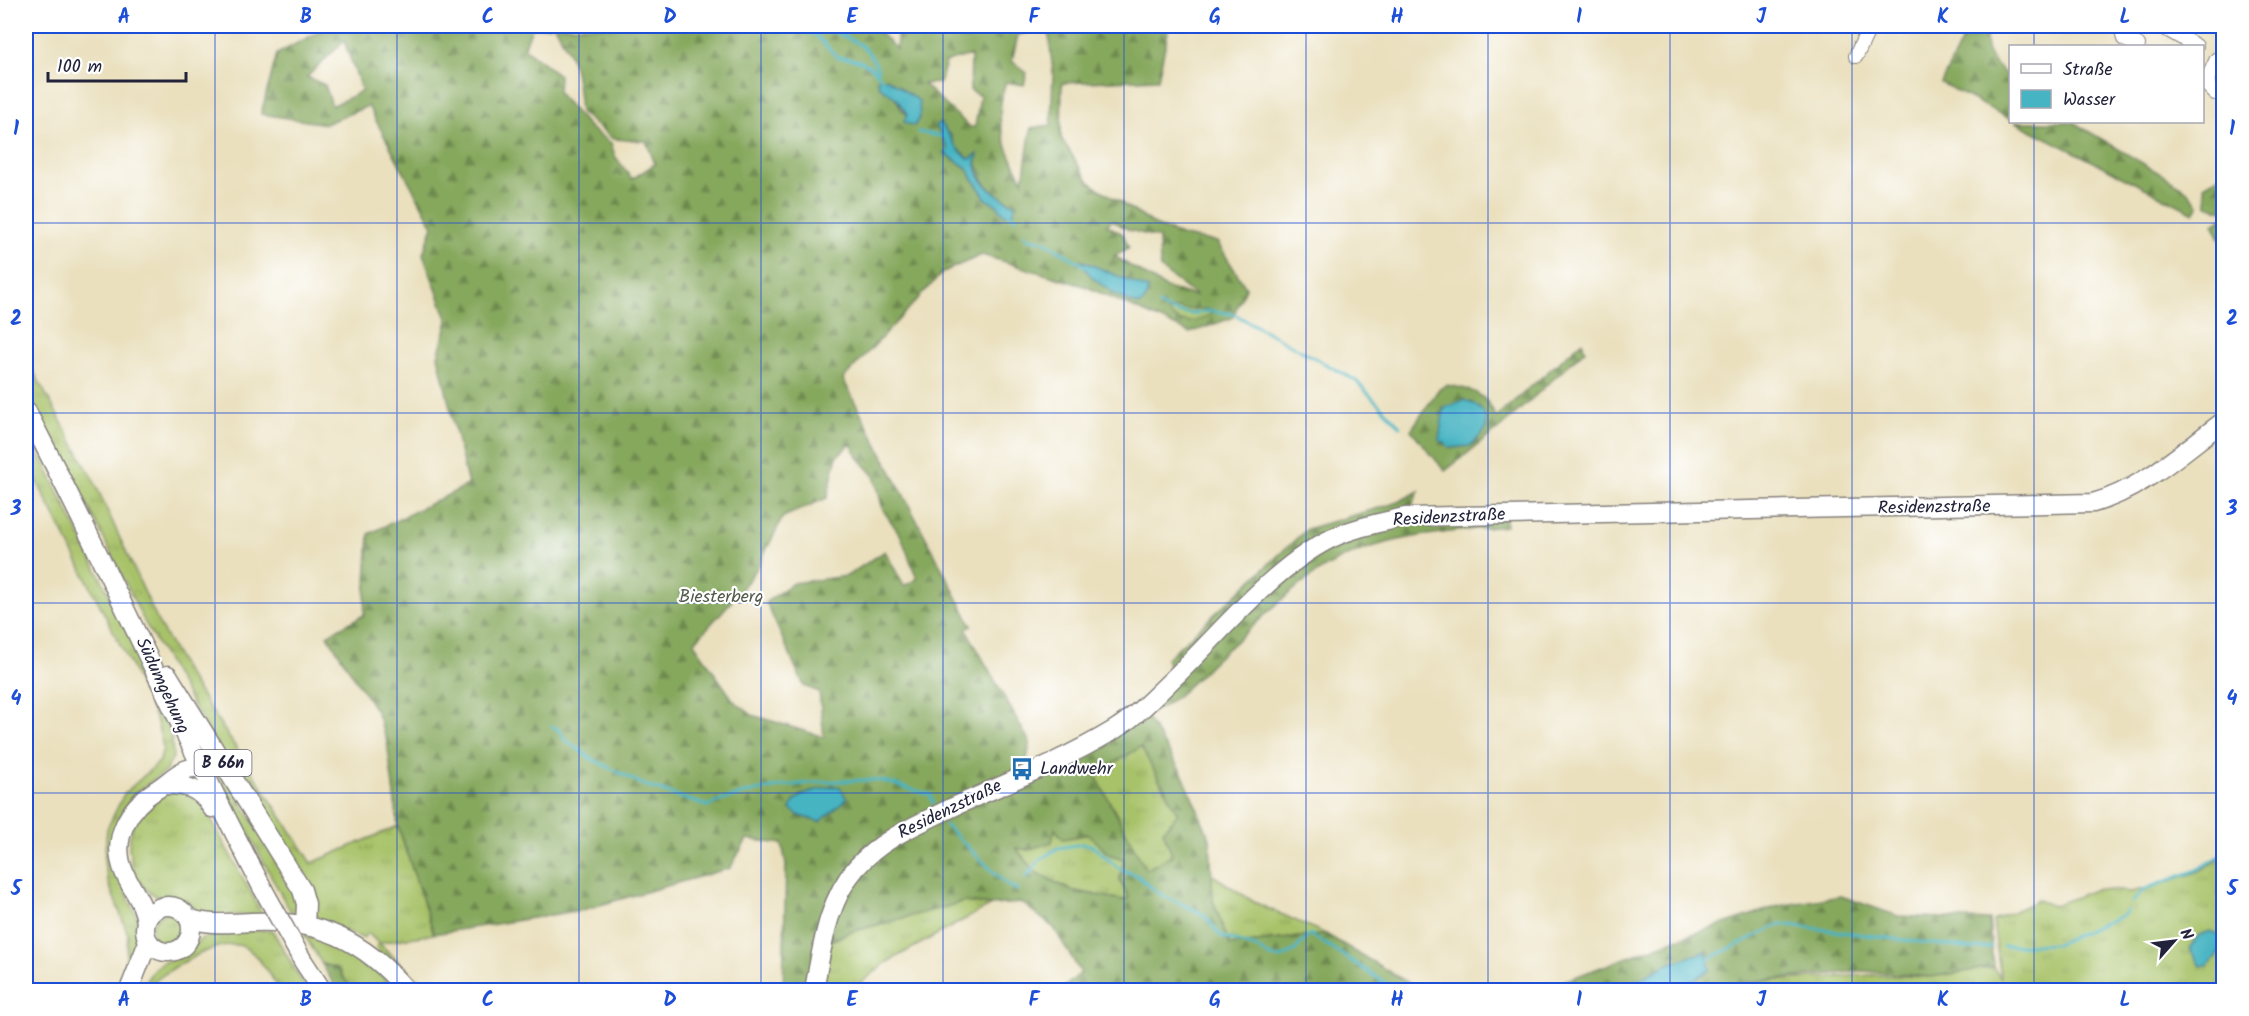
<svg xmlns="http://www.w3.org/2000/svg" width="2249" height="1016" font-family="Kalam,sans-serif">
  <defs>
    <pattern id="grass-tufts" width="24" height="20" patternUnits="userSpaceOnUse" patternTransform="scale(1.5)"><rect width="24" height="20" fill="#a8c269"/><path d="M3 7l-1-3M5 7V3M7 7l1-3M15 17l-1-3M17 17v-4M19 17l1-3" fill="none" stroke="#90a65c"/></pattern>
    <pattern id="forest-firs" width="22" height="20" patternUnits="userSpaceOnUse" patternTransform="scale(1.5)"><rect width="22" height="20" fill="#86a85d"/><path d="M5 1l3.5 6h-7zM16 11l3.5 6h-7z" fill="#6d884e"/></pattern>
    <pattern id="wetland-marsh" width="20" height="14" patternUnits="userSpaceOnUse" patternTransform="scale(1.5)"><rect width="20" height="14" fill="#a8c269"/><path d="M1 5h8M5 5V1M11 12h8M15 12V8" fill="none" stroke="#90a65c"/></pattern>
  </defs>
  <rect width="100%" height="100%" fill="#fff"/>
  <filter id="ink" filterUnits="userSpaceOnUse"><feTurbulence type="fractalNoise" baseFrequency=".0167" numOctaves="2"/><feDisplacementMap in="SourceGraphic" scale="12" xChannelSelector="R" yChannelSelector="G"/><feConvolveMatrix kernelMatrix="1 2 1 2 8 2 1 2 1" color-interpolation-filters="sRGB"/></filter>
  <filter id="wash" filterUnits="userSpaceOnUse"><feTurbulence type="fractalNoise" baseFrequency=".008" numOctaves="4" result="noise"/><feDisplacementMap in="SourceGraphic" scale="24" xChannelSelector="R" yChannelSelector="G"/><feGaussianBlur stdDeviation="1.35" result="paint"/><feColorMatrix in="noise" values="0 0 0 0 0 0 0 0 0 0 0 0 0 0 0 0 0 1.4 0 .05"/><feComposite in="paint" operator="in"/></filter>
  <g filter="url(#wash)">
    <rect width="100%" height="100%" fill="#eae0be"/>
    <!-- grass -->
    <path fill="url(#grass-tufts)" stroke="#657252" stroke-width="1.5" d="M26,358L93,479L159,624L186,672L312,863L398,826L434,934L379,943L429,990H417L378,952L376,947L378,943L368,933L363,938L357,936L318,919L314,913L145,623L68,465L53,446L26,393Z
      M26,426L153,684L172,740L173,757L166,771L135,793L122,811L114,835L128,897L140,923L141,941L123,990H115L125,967L128,934L108,882L104,862L107,829L124,794L160,761L163,747L157,722L133,670L26,460Z
      M178,699L290,882L299,907L297,915L292,914L279,891Z
      M1141,746L1178,814L1173,855L1146,870L1094,774Z
      M173,790L183,791L203,805L263,915H202C197,911 193,905 188,902C178,896 166,901 156,896C124,880 120,825 148,804C155,798 165,794 173,790Z
      M1055,829L1063,839L1089,834L1108,854L1124,859L1120,881L1129,898L1123,900L1070,890L1035,872L1015,847L1028,850Z
      M2223,856V990H2190L2188,987L2181,990H1728L1744,982L1873,975L1931,977L1993,967L2001,979L1993,921L2038,900L2053,906L2096,889L2131,892L2148,888L2200,871Z
      M1211,874L1254,902L1326,934L1230,945L1213,901Z
      M963,902L991,905L887,962L852,990H822L831,941L847,933Z
      M152 930a17 17 0 1 1 34 0a17 17 0 1 1-34 0Z
      M272,930L307,990H280C271,978 259,954 244,947C221,936 160,973 145,990H140L154,969L163,962L182,957L202,938L244,931Z
      M304,934C348,944 366,958 395,990H352L338,969L322,964Z"/>
    <!-- forest -->
    <path fill="url(#forest-firs)" stroke="#54654c" stroke-width="1.5" fill-rule="evenodd" d="M329,26H552L532,28L524,48L559,75L558,93L591,129L611,143L615,156L632,179L655,164L646,141L613,139L580,112C577,72 575,59 554,26H873L896,49L898,26H1031L1030,32L1018,35L1012,61L1027,73L1024,85L1006,82C992,122 1005,145 1023,181L1031,128L1051,125L1053,74L1048,26H1165L1168,32L1158,79L1062,83L1061,138L1089,182L1155,225L1183,236L1217,242L1246,288L1232,318L1190,333L1087,287L982,255L943,272L843,379L972,626L966,629L1030,743L1025,770L1091,750L1173,671L1166,659L1307,529L1396,503L1419,491L1412,506L1415,522L1505,520L1506,526C1450,532 1388,535 1337,561C1298,580 1260,621 1226,650C1201,671 1177,704 1145,715L1182,773L1210,839L1213,901L1230,945L1326,934L1420,990H1061L1081,973L1054,928L1022,903L991,905L963,902L847,933L831,940L822,990H783L786,864L782,844L747,839L730,868L582,910L434,934L398,826L387,741L376,711L327,635L364,615L369,534L468,485L438,356L448,321L423,254L433,226L368,106L325,124L261,114L277,54ZM344,41L362,91L332,106L325,85L307,77ZM971,55L970,90L980,96L975,127H970L923,84L940,83L946,62ZM888,79L919,101L907,114L901,109ZM936,125L951,135C954,148 959,152 970,159L976,155C977,183 993,193 1015,205L1005,215L997,205L986,199L966,167L944,153L948,149ZM1112,220L1129,230L1159,238L1160,268L1196,296L1166,288L1114,256L1129,248L1123,234L1107,225ZM851,444L858,457L874,475L883,510L901,536L917,579L904,586L885,551L847,576L793,583L766,602L804,686L819,692L824,737L752,715L733,700L694,643L738,594L757,568L783,517L827,498L837,456ZM1141,747L1178,814L1163,831L1172,855L1146,870L1095,774ZM834,786L811,820L790,809L801,795ZM1055,829L1063,839L1089,834L1108,854L1124,859L1120,881L1129,898L1123,900L1070,890L1035,872L1016,848L1028,850L1052,842Z
      M1969,26H1988C1981,51 1993,63 2010,78V119L1941,83Z
      M2015,122H2073L2183,187L2199,205L2194,213Z
      M2223,174L2224,209L2223,210L2207,205L2204,185Z
      M2223,217V244L2213,224Z
      M1582,342L1585,350L1502,426L1445,471L1411,430L1438,390L1446,385C1472,389 1485,392 1496,417Z
      M1841,896L1898,916L1989,920L1993,967L1931,977L1864,971L1744,982L1728,990H1677L1710,970L1705,951L1628,985L1626,990H1540L1671,941L1779,906Z
      M322,964L338,969L352,990H337Z"/>
    <!-- wetland -->
    <path fill="url(#wetland-marsh)" stroke="#657252" stroke-width="1.5" d="M1178,308C1190,311 1204,307 1215,311C1200,322 1179,329 1167,310Z"/>
    <!-- water -->
    <path fill="#46b4c2" stroke="#346b7e" stroke-width="1.5" d="M877,79H888L919,101L920,118L914,126L904,122L907,114L896,98L880,87Z
      M940,123C952,136 954,150 970,159L978,154C969,180 997,195 1015,205L1014,212L1005,215L997,205L986,199L966,167L944,153L948,149L936,125Z
      M1083,261L1148,289L1146,299L1140,305C1125,302 1083,277 1083,261Z
      M1464,400C1480,405 1490,415 1485,431L1470,446L1451,448L1439,439L1444,408Z
      M834,786L840,787L847,799L820,822L800,816L790,809C795,793 819,789 834,786Z
      M2210,931L2223,937V948L2208,966H2200L2189,948L2200,935Z
      M1706,951L1710,970L1677,990H1626L1628,985L1666,965Z"/>
    <g fill="none" stroke-linecap="round" stroke-linejoin="round">
      <!-- stream -->
      <path stroke="#46b4c2" stroke-width="3" d="M797,26L799,29L816,35L837,57C859,59 872,63 883,81
        M821,26C847,39 867,40 878,70
        M918,132L946,137
        M1008,212L1016,218
        M1024,234L1029,239L1044,241L1085,266
        M1159,305L1171,311L1191,314L1209,311L1234,314L1355,380L1400,426
        M552,726L560,731L564,739L592,759L644,785L707,806C758,785 818,781 872,780C892,780 911,792 930,794L933,803
        M945,825L1005,883L1017,890
        M1026,877L1041,859L1058,848L1083,844L1091,845L1120,869L1138,876L1158,893L1203,914L1221,936L1257,948L1271,957L1282,958L1295,950L1310,934L1396,990
        M2132,902L2145,889L2197,870L2224,853
        M2003,946L2056,944L2123,915L2128,910
        M1704,961L1781,924L1973,949L1991,947"/>
    </g>
  </g>
  <g filter="url(#ink)">
    <g fill="none" stroke-linecap="round" stroke-linejoin="round">
      <!-- minor casing -->
      <g stroke="#86817c" stroke-width="16">
        <path id="minor" d="M2121,26L2124,39L2138,45
          M2161,26L2196,46
          M1856,56L1870,26
          M2215,93L2208,86V78L2217,59"/>
      </g>
      <!-- major casing -->
      <g stroke="#86817c" stroke-width="21">
        <path id="major" d="M26,410C109,568 180,731 263,889
          M168,675L302,890L306,904L305,925
          M163,785C186,784 200,788 212,808
          M145 929a23 23 0 1 1 46 0a23 23 0 1 1-46 0Z
          M188,917C202,926 235,923 252,922C318,919 364,940 406,990
          M146,923C145,904 131,889 124,872C110,839 129,807 156,790C172,780 181,766 200,768
          M303,961L322,990
          M129,990L148,942
          M814,990C822,949 827,901 856,868C882,838 917,825 951,808C1006,783 1063,761 1114,730C1138,715 1159,692 1179,673C1224,629 1281,559 1339,535C1360,526 1383,522 1405,517L2093,503C2142,490 2183,451 2224,421"/>
      </g>
      <!-- minor -->
      <use href="#minor" stroke="#fff" stroke-width="14"/>
      <!-- major -->
      <use href="#major" stroke="#fff" stroke-width="18"/>
      <!-- major-bridge casing -->
      <g stroke="#86817c" stroke-width="21" stroke-linecap="butt">
        <path id="major-bridge" d="M263,889L303,961"/>
      </g>
      <!-- major-bridge -->
      <use href="#major-bridge" stroke="#fff" stroke-width="18"/>
    </g>
  </g>
  <!-- grid -->
  <path fill="none" stroke="#1d4ed8" stroke-width="1.5" stroke-opacity="0.55" d="M215,26V990M397,26V990M579,26V990M761,26V990M943,26V990M1124,26V990M1306,26V990M1488,26V990M1670,26V990M1852,26V990M2034,26V46M2034,122V990M26,223H2224M26,413H2224M26,603H2224M26,793H2224"/>
  <!-- icons -->
  <defs>
    <g id="bus-bare" transform="scale(1.8)"><path d="M-5-6H5V4H4V6H2V4H-2V6H-4V4H-5ZM-3.5-4V0h7V-4ZM-3.5 1.2v1.5H-2V1.2ZM2 1.2v1.5H3.5V1.2Z" fill="#1f6fb2" stroke="#fff" stroke-width="2.5" paint-order="stroke"/></g>
  </defs>
  <g fill-rule="evenodd">
    <use href="#bus-bare" x="1022" y="769"/>
  </g>
  <g text-anchor="middle" dominant-baseline="central" stroke-width="4.5" stroke-linejoin="round" paint-order="stroke">
    <!-- shield labels -->
    <rect fill="#fff" stroke="#646476" stroke-width="1.5" x="194.5" y="750" width="57" height="26" rx="4.5"/>
    <g font-size="16" font-weight="bold" fill="#22223b">
      <text x="223" y="763">B 66n</text>
    </g>
    <!-- street labels -->
    <g font-size="18" fill="#22223b" stroke="#fff">
      <text transform="translate(1934 508) rotate(-1)">Residenzstraße</text>
      <text transform="translate(1449 518) rotate(-3)">Residenzstraße</text>
      <text transform="translate(162 686) rotate(65)">Südumgehung</text>
      <text transform="translate(950 810) rotate(-26)">Residenzstraße</text>
    </g>
    <!-- park labels -->
    <g font-size="18" fill="#515a4b" stroke="#fff">
      <text x="721" y="597">Biesterberg</text>
    </g>
    <!-- poi labels -->
    <g font-size="18" fill="#22223b" stroke="#fff" text-anchor="start">
      <text x="1040" y="769">Landwehr</text>
    </g>
  </g>
  <!-- margin -->
  <rect width="2249" height="1016" fill="none" stroke="#fff" stroke-width="66"/>
  <!-- legend -->
  <rect x="2009" y="45" width="195" height="78" fill="#ffffff" stroke="#a7a7b1" stroke-width="1.5"/>
  <rect x="2021" y="64" width="30" height="9" fill="#ffffff" stroke="#a7a7b1" stroke-width="1.5"/>
  <text x="2063" y="75" font-size="18" fill="#22223b">Straße</text>
  <rect x="2021" y="90" width="30" height="18" fill="#46b4c2" stroke="#a7a7b1" stroke-width="1.5"/>
  <text x="2063" y="105" font-size="18" fill="#22223b">Wasser</text>
  <!-- north arrow -->
  <g transform="translate(2174 941) rotate(62)" stroke="#ffffff" stroke-width="4.5" paint-order="stroke">
  <path d="M0-4.5L10 22L0 15L-10 22Z" fill="#22223b"/>
  <text y="-9" font-size="16" font-weight="bold" text-anchor="middle" fill="#22223b">N</text>
  </g>
  <!-- scale -->
  <path d="M48 72v9h138v-9" fill="none" stroke="#22223b" stroke-width="3"/>
  <text x="57" y="72" font-size="18" fill="#22223b" stroke="#ffffff" stroke-width="4.5" paint-order="stroke">100 m</text>
  <rect x="33" y="33" width="2183" height="950" fill="none" stroke="#1d4ed8" stroke-width="2"/>
  <g font-size="20" text-anchor="middle" font-weight="bold" fill="#1d4ed8">
    <text x="124" y="23">A</text>
    <text x="306" y="23">B</text>
    <text x="488" y="23">C</text>
    <text x="670" y="23">D</text>
    <text x="852" y="23">E</text>
    <text x="1034" y="23">F</text>
    <text x="1215" y="23">G</text>
    <text x="1397" y="23">H</text>
    <text x="1579" y="23">I</text>
    <text x="1761" y="23">J</text>
    <text x="1943" y="23">K</text>
    <text x="2125" y="23">L</text>
    <text x="16" y="135">1</text>
    <text x="2232" y="135">1</text>
    <text x="16" y="325">2</text>
    <text x="2232" y="325">2</text>
    <text x="16" y="515">3</text>
    <text x="2232" y="515">3</text>
    <text x="16" y="705">4</text>
    <text x="2232" y="705">4</text>
    <text x="16" y="895">5</text>
    <text x="2232" y="895">5</text>
    <text x="124" y="1006">A</text>
    <text x="306" y="1006">B</text>
    <text x="488" y="1006">C</text>
    <text x="670" y="1006">D</text>
    <text x="852" y="1006">E</text>
    <text x="1034" y="1006">F</text>
    <text x="1215" y="1006">G</text>
    <text x="1397" y="1006">H</text>
    <text x="1579" y="1006">I</text>
    <text x="1761" y="1006">J</text>
    <text x="1943" y="1006">K</text>
    <text x="2125" y="1006">L</text>
  </g>
</svg>
